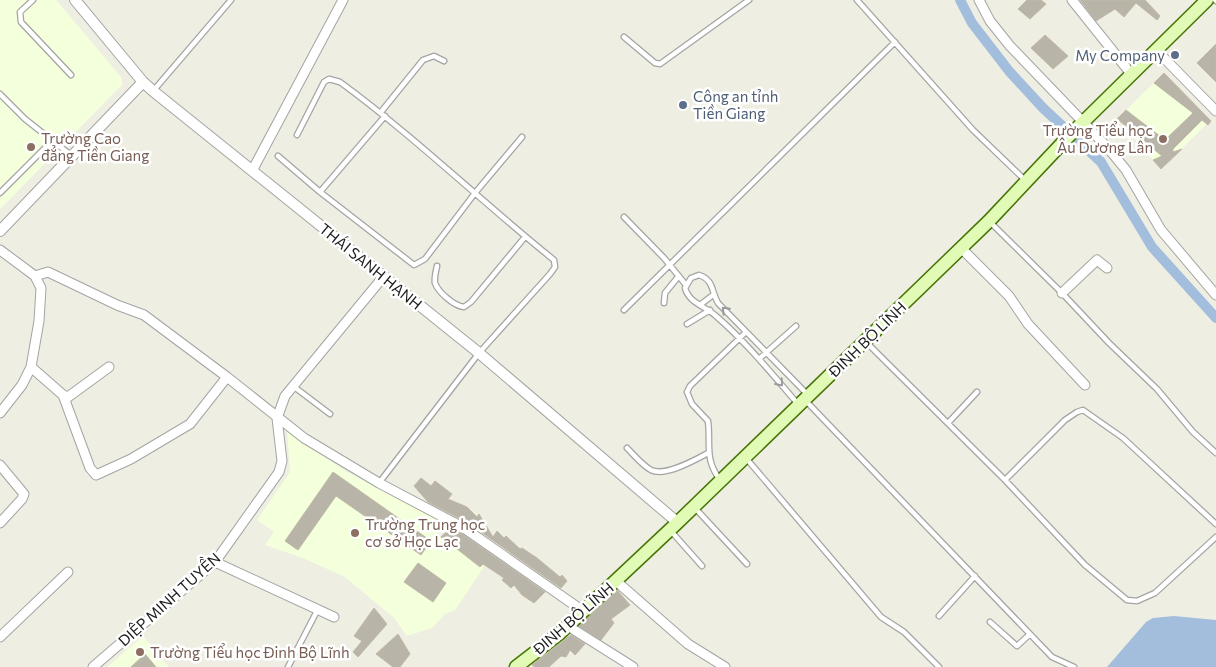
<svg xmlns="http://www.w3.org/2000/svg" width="1216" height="667" font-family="Commissioner,sans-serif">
  <rect width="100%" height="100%" fill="#efeee3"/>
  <!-- education -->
  <path fill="#f4ffdc" d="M0,0H56L122,78V85L0,209Z
    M1164,73L1210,121L1161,169L1117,119Z
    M287,429L299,440L347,472L443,520L436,534L484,567L455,610L445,614L432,628L407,636L394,618L345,577L303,558L265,545L274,532L257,520L290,472Z
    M143,636L169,667H107Z"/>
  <!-- water -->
  <path fill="#a3bedd" d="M1174,616L1216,620V667H1107L1146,622L1153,618Z"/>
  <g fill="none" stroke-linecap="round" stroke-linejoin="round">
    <!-- canal -->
    <path stroke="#a3bedd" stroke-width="10" d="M960,0L972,23L1009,71L1043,108L1101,162L1152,247L1216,318"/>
  </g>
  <!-- building -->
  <path fill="#b8b4a8" stroke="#c0b9a5" d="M1027,0H1041L1046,4L1030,19L1018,9Z
    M1080,0H1145L1160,16L1157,20L1136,3L1124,17L1115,9L1096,21Z
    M1045,35L1068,56L1053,69L1031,48Z
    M1216,44V82L1197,63Z
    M1164,73L1211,121L1208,125L1202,120L1173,149V152L1182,149L1161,169L1153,160L1162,156L1117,119L1126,110L1165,140L1193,113L1154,83Z
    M333,472L431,541L421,555L336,496L298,550L285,541Z
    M421,478L431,486L435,481L452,494L448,499L467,507L477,517L479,514L493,537L497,531L504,538L506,536L520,549L522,548L537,558L560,577L562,575L567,581L561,588L468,523L428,502L414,486Z
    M450,528L461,533L545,592L534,603L522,595L514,585L511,588L502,580L504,578L483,564L480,567L452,545L451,547L441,537Z
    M418,563L446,583L433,602L404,582Z
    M617,590L630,605L611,619L614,623L601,640L579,626Z
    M374,608L387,624L358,657L353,652L362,641L354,636Z
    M398,634L410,654L400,667H393L376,654Z
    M571,635L585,644L575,655L570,650L566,657L561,656L549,667H535L532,665Z
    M145,654L156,667H131Z"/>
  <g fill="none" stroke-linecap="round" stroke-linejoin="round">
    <!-- service casing -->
    <g stroke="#a4a4a4" stroke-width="7">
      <path id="service" d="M33,0L20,12L21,22L71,75
        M857,0L973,130L1025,180
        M1215,0L1216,1
        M624,37L655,63L660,64L749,0
        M154,90L231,0
        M0,94L25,119L72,156
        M381,112L423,60L434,56L444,61
        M385,116L320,192L414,265L425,259L475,193L522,137
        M297,135L324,82L329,79L340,82C415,137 482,202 554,260L555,267L550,274L479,353L379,483
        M278,156L320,192
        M0,193L52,141
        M624,217L664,258L686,285
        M990,222L1062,293L1109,343L1157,389L1193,432L1216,453
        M437,266C436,271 434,278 435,283C438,292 454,306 464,307L471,302L525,237
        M664,303L665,293L678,277
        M700,305L713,295
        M624,310L895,42
        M687,324L710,310
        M866,342L1005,480L1085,565L1127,600L1137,601L1155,593L1216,537
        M759,359L796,326
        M293,386L330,414
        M805,400L1052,657L1074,667
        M798,404C772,374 746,342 716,316C705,306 689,303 685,288L691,278L699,275C714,280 711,291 718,303L807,394
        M948,423L977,392
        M627,448C634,455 642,465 651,470C665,477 695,460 708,453
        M746,458L881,617L904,632L939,667
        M720,480C704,458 711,445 708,421L692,404L687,392L690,386L746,332
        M1005,480L1065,420L1077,412L1083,410L1123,438L1216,524
        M695,508L747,564
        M670,530L702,566
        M939,616L975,576
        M990,622L1017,646L1030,634
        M288,667L318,609"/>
    </g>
    <!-- minor casing -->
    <g stroke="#a4a4a4" stroke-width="11">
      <path id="minor" d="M979,0L990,21L1010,46L1108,148L1126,170L1161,230L1216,295
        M1072,0L1132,75
        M1157,51L1216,111
        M252,171L343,0
        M961,248L1009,296L1028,324L1085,385
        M0,250L35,276L41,288L39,321L31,367L22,385L0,413
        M35,276L48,272L117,305L144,315L227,377L304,438L379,483L464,528L583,611
        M1062,293L1097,260L1107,268
        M31,367L63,395L68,397L109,367
        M63,395L90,468L96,475L131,459L190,424L227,377
        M0,465L24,494L22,499L0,523
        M215,562L334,617
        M616,581L688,644L725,667
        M568,626L633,667
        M0,637L68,572
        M93,667L215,562L279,472L282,461L277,418L285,396L384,276"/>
    </g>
    <!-- tertiary casing -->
    <g stroke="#a4a4a4" stroke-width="12">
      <path id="tertiary" d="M75,0L143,82L153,91L479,353L677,522
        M0,231L143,82"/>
    </g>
    <!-- secondary casing -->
    <g stroke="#467504" stroke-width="15">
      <path id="secondary" d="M516,667L560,633L676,524L989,221L1069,136L1207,0"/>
    </g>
    <!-- service -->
    <use href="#service" stroke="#fff" stroke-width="4.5"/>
    <!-- minor -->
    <use href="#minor" stroke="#fff" stroke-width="9"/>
    <!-- tertiary -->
    <use href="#tertiary" stroke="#fff" stroke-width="10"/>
    <!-- secondary -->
    <use href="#secondary" stroke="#e1fab6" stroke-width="12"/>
  </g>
  <!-- one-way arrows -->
  <defs><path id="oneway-chevron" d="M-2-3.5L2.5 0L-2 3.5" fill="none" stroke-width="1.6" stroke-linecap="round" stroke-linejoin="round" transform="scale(1.25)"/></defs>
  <g stroke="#999">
    <use href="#oneway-chevron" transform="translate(725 310) rotate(-135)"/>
    <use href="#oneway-chevron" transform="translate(780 383) rotate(49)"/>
  </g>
  <!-- markers -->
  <g fill="#5c6f8a" stroke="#fff" stroke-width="2">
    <circle cx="1175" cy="55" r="5"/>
    <circle cx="683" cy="105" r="5"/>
  </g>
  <g fill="#8d6e63" stroke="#fff" stroke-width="2">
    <circle cx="1163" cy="139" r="5"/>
    <circle cx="31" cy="147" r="5"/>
    <circle cx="355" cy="533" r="5"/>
    <circle cx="140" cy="652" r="5"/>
  </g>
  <g text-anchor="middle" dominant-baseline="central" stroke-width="5" stroke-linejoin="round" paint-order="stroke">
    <!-- service labels -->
    <g font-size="15" fill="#4e5e75" stroke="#fff" text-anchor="end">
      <text x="1165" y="55">My Company</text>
      <text x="693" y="96" text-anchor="start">Công an tỉnh<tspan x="693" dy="17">Tiền Giang</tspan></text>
    </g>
    <!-- education labels -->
    <g font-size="15" fill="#785e54" stroke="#fff" text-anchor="start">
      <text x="1153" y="130" text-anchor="end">Trường Tiểu học<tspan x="1153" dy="17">Âu Dương Lân</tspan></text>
      <text x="41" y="138">Trường Cao<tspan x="41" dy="17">đẳng Tiền Giang</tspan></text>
      <text x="365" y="524">Trường Trung học<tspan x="365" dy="17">cơ sở Học Lạc</tspan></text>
      <text x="150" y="652">Trường Tiểu học Đinh Bộ Lĩnh</text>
    </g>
    <!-- street labels -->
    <g font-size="15" fill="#1d1d1d" stroke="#fff">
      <text transform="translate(371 266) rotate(39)">THÁI SANH HẠNH</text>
      <text transform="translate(867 339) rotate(-44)">ĐINH BỘ LĨNH</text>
      <text transform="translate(169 599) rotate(-42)">DIỆP MINH TUYỀN</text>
      <text transform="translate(573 618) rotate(-41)">ĐINH BỘ LĨNH</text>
    </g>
  </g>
</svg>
